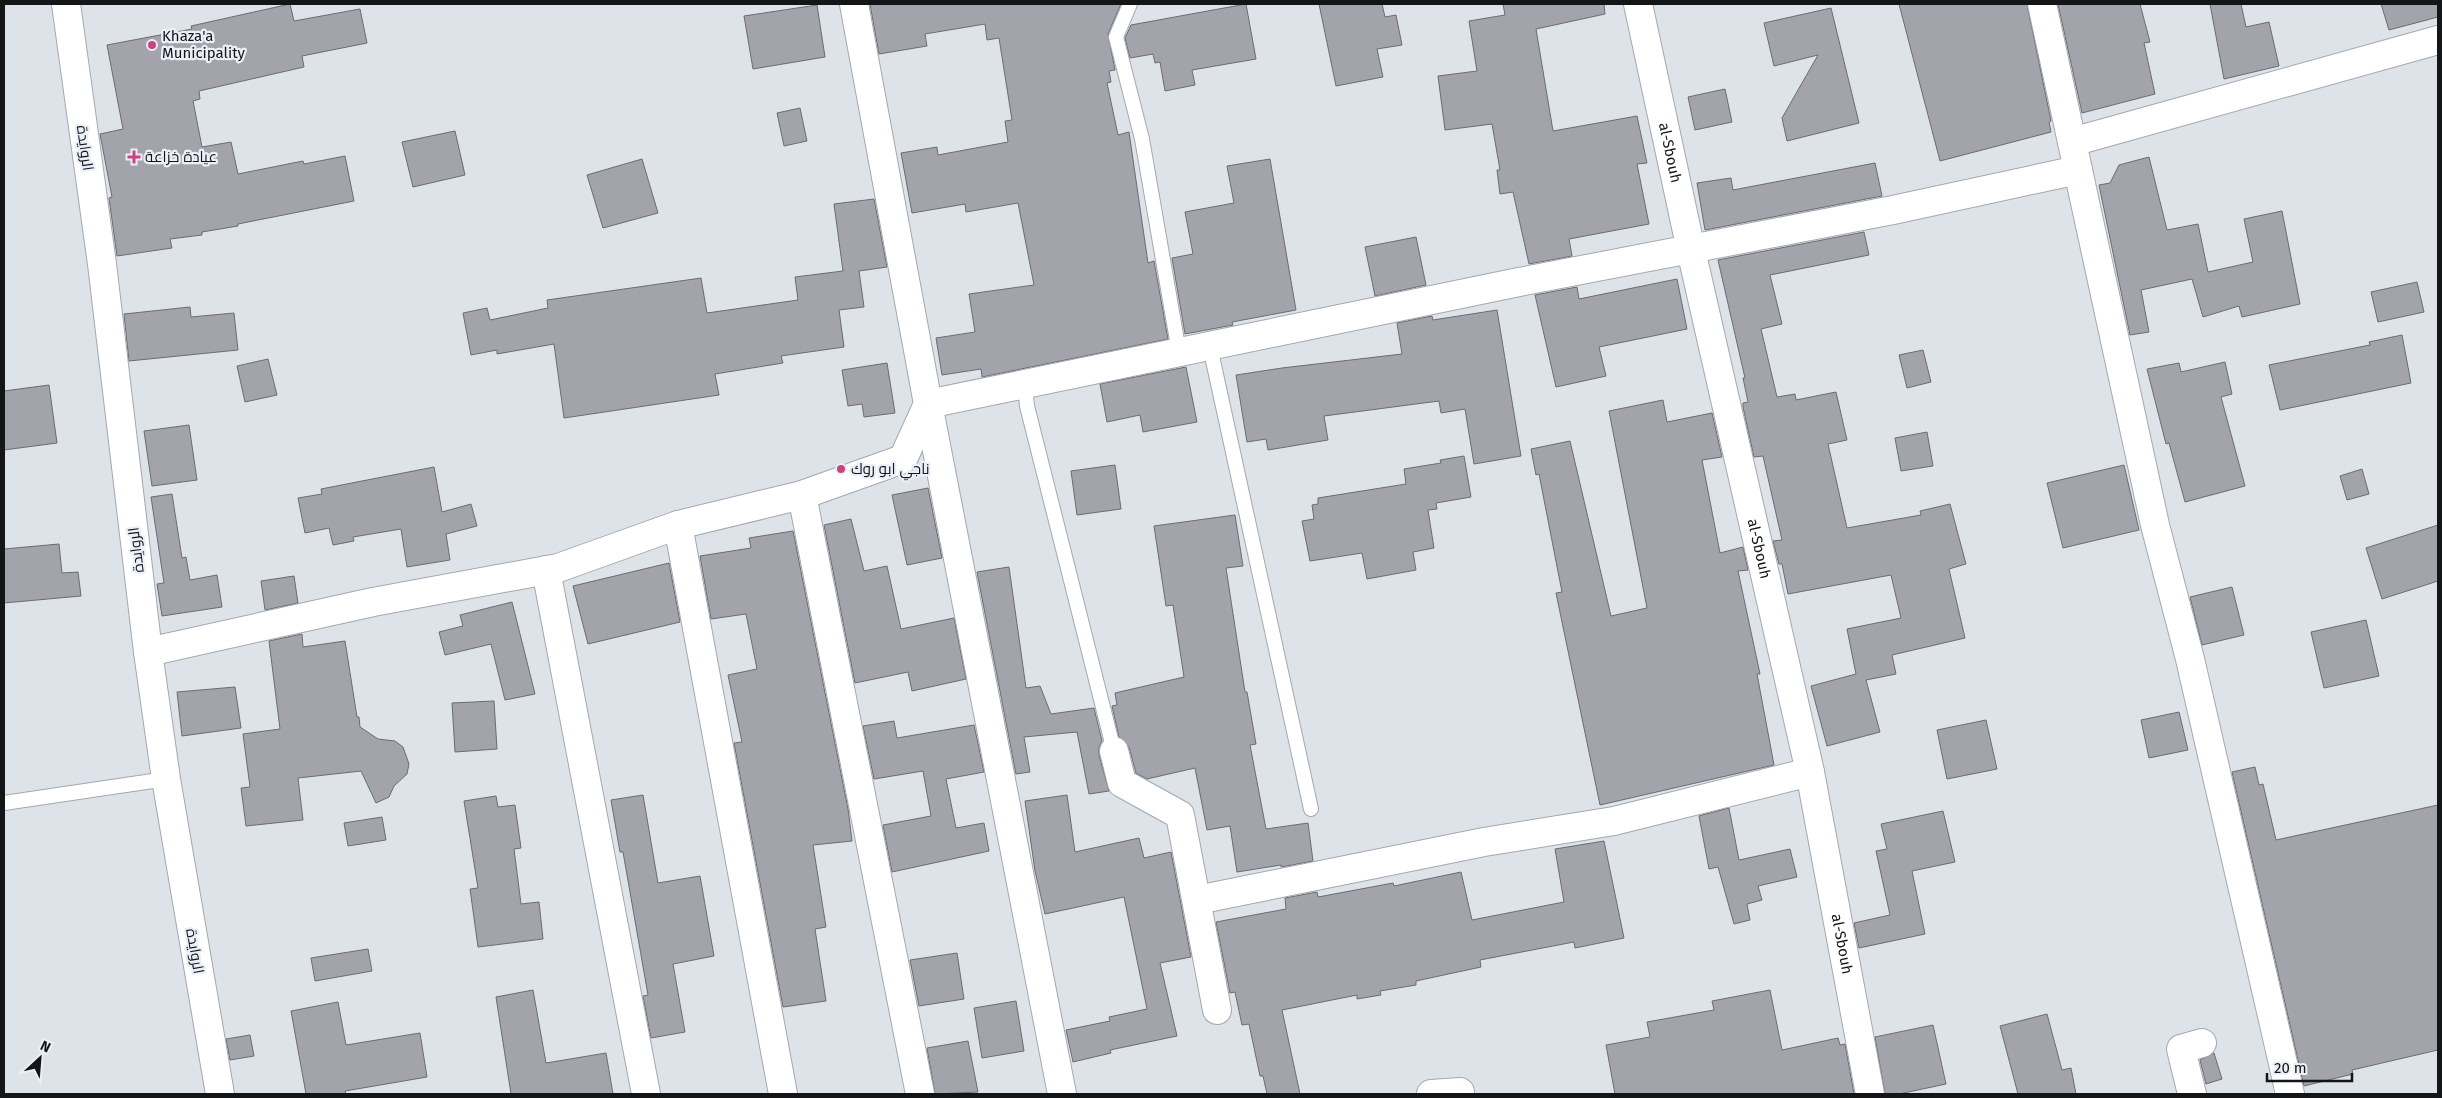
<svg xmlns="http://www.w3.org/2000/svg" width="2442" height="1098" font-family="'Fira Sans',Cairo,sans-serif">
  <rect width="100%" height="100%" fill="#dee3ea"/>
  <!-- building -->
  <path fill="#a2a3ab" stroke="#6a6c73" d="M290,4L294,21L360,9L367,43L302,56L304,67L199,91L200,99L193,101L202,147L231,142L238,174L303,161L304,164L345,156L354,201L238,224V226L202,232V235L170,239L172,248L117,256L109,198L112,197L100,134L123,129L107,45L192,29L191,26Z
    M870,4H1121L1108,34L1115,70L1109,71L1111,82L1107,83L1118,135L1129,132L1148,263L1154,261L1168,339L982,377L981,369L942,375L936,338L975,332L969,294L1034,285L1018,203L966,212L965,204L912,213L901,153L937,147L938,155L1008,142L1005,121L1012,120L999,38L987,40L985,24L925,34L927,46L879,54Z
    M1246,4L1256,59L1192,70L1195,85L1165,91L1160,62L1155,63L1153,54L1130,58L1125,38L1131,25Z
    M1319,4H1382L1385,17L1396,15L1402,45L1377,49L1383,77L1336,86Z
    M1503,4H1604L1605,14L1536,29L1553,131L1637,116L1647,163L1637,164L1649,224L1569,239L1572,256L1529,264L1513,192L1500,194L1497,170H1500L1492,124L1445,130L1438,76L1477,71L1469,21L1505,15Z
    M1899,4H2027L2051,121L2049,122L2051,132L1940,161Z
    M2058,4H2140L2150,42L2144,43L2155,94L2082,113Z
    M2210,4H2241L2246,27L2269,22L2279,66L2224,79Z
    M2381,4H2438V17L2389,30Z
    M817,5L825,57L753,69L744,16Z
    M1831,8L1859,123L1787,141L1782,118L1818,55L1774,66L1764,23Z
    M1725,89L1732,122L1695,130L1688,97Z
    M800,108L807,141L784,146L777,113Z
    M455,131L465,175L413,187L402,142Z
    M2149,157L2167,230L2198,224L2208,272L2253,262L2244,219L2282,211L2300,304L2242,317L2239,306L2203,317L2192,279L2141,290L2149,332L2130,335L2099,185L2110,183L2119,165Z
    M642,159L658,213L603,228L587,175Z
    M1270,159L1296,310L1232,322L1233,325L1185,334L1172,258L1193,254L1185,212L1234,203L1227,166Z
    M1875,163L1882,196L1705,230L1697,183L1731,178L1733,190Z
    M874,199L887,267L859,271L864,307L839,310L844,347L781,356L783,363L715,374L719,395L564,418L554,344L497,354V350L471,355L463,313L487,308L490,320L548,308L547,300L701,278L707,313L798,300L795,277L843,271L834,204Z
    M1864,232L1869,255L1770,275L1782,324L1761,329L1777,397L1795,394L1796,400L1836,392L1847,440L1828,444L1847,528L1921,515L1920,511L1950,504L1966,564L1949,569L1965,638L1892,655L1896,674L1866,680L1880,732L1827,746L1811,686L1856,674L1847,629L1901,618L1891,575L1788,594L1782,564H1779L1773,541L1782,540L1763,456L1754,457L1743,407V403L1748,402L1743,378H1745L1718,260Z
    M1416,237L1426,285L1375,296L1365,247Z
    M1677,279L1687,329L1599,347L1606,376L1556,387L1535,295L1577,287L1579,299Z
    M2417,282L2424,312L2378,322L2371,292Z
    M190,307L191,317L234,313L238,350L129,361L124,314Z
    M1497,310L1521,456L1474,464L1465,409L1441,413L1439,401L1324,416L1328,440L1268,450L1266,439L1247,442L1236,375L1282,368L1402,354L1397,323L1432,316L1433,320Z
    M2402,335L2411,383L2280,410L2269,365L2370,345L2369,342Z
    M1923,350L1931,382L1907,388L1899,355Z
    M268,359L277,395L245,402L237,366Z
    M2225,362L2232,394L2221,397L2245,486L2185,502L2169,443L2166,444L2147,369L2179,363L2181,372Z
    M887,363L895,413L864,417L862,404L848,406L842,370Z
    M1186,367L1197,422L1143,432L1140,415L1107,422L1100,384Z
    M49,385L57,443L4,450V391Z
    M1663,400L1667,422L1712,413L1722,457L1702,460L1720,553L1743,547L1748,570L1738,571L1760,674H1757L1774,765L1600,805L1556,593L1562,592L1539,474L1536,475L1531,449L1570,441L1611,616L1647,608L1609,411Z
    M189,425L197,480L152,486L144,431Z
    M1927,432L1933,466L1901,471L1895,438Z
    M1464,456L1471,497L1436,503L1437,509L1428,510L1434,548L1413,552L1416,570L1367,579L1362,553L1310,561L1302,521L1314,519L1312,505L1318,504V498L1406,484L1404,469L1441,463L1440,460Z
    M1115,465L1121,509L1077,515L1071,471Z
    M2124,465L2139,530L2063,548L2047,483Z
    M434,467L442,512L471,504L477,526L446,534L450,560L407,567L401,529L353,537L354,541L333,545L329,528L305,533L298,498L322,494L321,489Z
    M2362,469L2369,494L2347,500L2340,476Z
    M928,488L942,558L907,565L892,495Z
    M172,494L182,558L186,557L190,580L217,575L222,607L162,616L157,584L164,583L151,497Z
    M1235,515L1243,566L1226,568L1245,692H1247L1256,744L1250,745L1266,829L1308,823L1313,861L1281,867V865L1237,872L1230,826L1207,830L1195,768L1147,779L1136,773L1129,747L1119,737L1112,706L1117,705L1115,693L1184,677L1173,605L1166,606L1154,526Z
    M851,519L864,571L887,566L901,629L954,618L966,679L912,691L908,672L855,683L824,525Z
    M2438,525V581L2382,599L2366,548Z
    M793,531L848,809L852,841L813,845L826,927L815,929L826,1001L783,1007L734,743L742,742L728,675L757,669L746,614L711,619L700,556L751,548L749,538Z
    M59,544L62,573L78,572L81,596L4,603V549Z
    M669,563L680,622L588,644L573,586Z
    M1009,567L1026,688L1040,686L1051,714L1094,708L1102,741L1099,747V755L1109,791L1089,794L1077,732L1024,737L1030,772L1016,774L977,572Z
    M294,576L298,603L265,610L261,581Z
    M2232,587L2244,635L2202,645L2190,597Z
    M512,602L535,694L505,700L491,644L445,655L439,632L463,626L460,615Z
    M2366,620L2379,676L2324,688L2311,632Z
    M302,634L303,647L345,641L357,717H359L360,727L378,739L395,741L403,747L409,764L407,774L394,786L389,797L376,803L361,771L298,778L303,820L246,826L241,788L250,787L243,734L280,729L269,641Z
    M235,687L241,728L182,736L177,692Z
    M494,701L497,749L455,752L452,703Z
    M2179,712L2188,750L2149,758L2141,720Z
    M1986,720L1997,769L1947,779L1937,730Z
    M894,721L897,738L974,725L984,772L946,779L956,828L984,823L989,851L892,872L883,825L931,816L923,771L874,779L863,726Z
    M2255,767L2259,785L2263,784L2276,840L2438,805V1050L2352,1070L2353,1074L2304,1086L2232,772Z
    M643,795L658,883L700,876L714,956L673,964L685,1032L651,1038L643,996L648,995L623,852H620L611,800Z
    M1067,795L1075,852L1139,838L1144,858L1171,852L1191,957L1160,963L1177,1036L1110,1050L1111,1053L1073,1062L1066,1030L1110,1021L1109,1017L1147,1009L1124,897L1045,914L1035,871L1025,801Z
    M496,796L498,807L515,805L521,848L514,849L521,904L539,902L543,939L478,947L470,889L478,888L464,801Z
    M1729,808L1739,860L1790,849L1797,877L1758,886L1762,900L1747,904L1750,920L1734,924L1718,867L1709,869L1699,816Z
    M1943,811L1955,862L1912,871L1925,934L1859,948L1854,923L1890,915L1876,851L1887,849L1881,824Z
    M382,817L386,840L348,846L344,823Z
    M1604,841L1624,938L1575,948L1574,942L1480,960L1481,967L1416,981V985L1380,991L1381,995L1357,999V995L1282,1010L1300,1094H1267L1263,1076H1260L1249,1024L1242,1025L1235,992L1230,993L1216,922L1286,909L1285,898L1317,892L1318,897L1393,883L1394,886L1461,872L1472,920L1564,902L1555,849Z
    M368,949L372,971L315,981L311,958Z
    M957,953L964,999L919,1006L910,960Z
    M533,990L546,1063L606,1053L613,1094H511L496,997Z
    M1770,990L1782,1050L1838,1038L1840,1045L1845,1044L1854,1094H1615L1606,1045L1650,1037L1647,1022L1714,1010L1712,1001Z
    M1016,1001L1024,1051L982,1058L974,1008Z
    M338,1002L346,1045L420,1033L427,1077L345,1091L346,1094H306L291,1011Z
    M2047,1014L2062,1070L2071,1068L2076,1094H2018L2000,1026Z
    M1933,1025L1946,1084L1899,1094H1885L1875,1037Z
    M250,1035L254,1056L230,1060L226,1039Z
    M968,1041L978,1092L935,1094L927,1048Z
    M2214,1053L2222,1079L2206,1084L2200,1060Z"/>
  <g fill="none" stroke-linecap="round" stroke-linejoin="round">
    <!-- lane casing -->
    <g stroke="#a3a8af" stroke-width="16">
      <path id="lane" d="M1130,4L1116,37L1142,139L1179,352
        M1210,347L1311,809
        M1025,384L1027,406L1114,751
        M4,803L166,779"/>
    </g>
    <!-- street casing -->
    <g stroke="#a3a8af" stroke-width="30">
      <g id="street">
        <path d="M854,4L928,404L1062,1094"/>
        <path id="s1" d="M1638,4L1691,250L1810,772L1870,1094"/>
        <path d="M2042,4L2155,525L2190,659L2290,1094"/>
        <path d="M2072,142L2438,40"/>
        <path d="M802,495L920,1094"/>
        <path d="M678,525L783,1094"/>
        <path d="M546,570L646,1094"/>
        <path d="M148,652L373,602L558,568L678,525L802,495L903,459L928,404L1519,282L1893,210L2078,170"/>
        <path d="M1114,751L1122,783L1180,815L1217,1010"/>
        <path d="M1197,900L1484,842L1614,821L1810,772"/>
        <path d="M1431,1094L1460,1092V1094"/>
        <path d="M2192,1094L2181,1049L2202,1043"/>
      </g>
    </g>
    <!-- secondary casing -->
    <g stroke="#a3a8af" stroke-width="30">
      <path id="secondary" d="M66,4L102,264L148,652L166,779L220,1094"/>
    </g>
    <!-- lane -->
    <use href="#lane" stroke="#fff" stroke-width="14"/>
    <!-- street -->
    <use href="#street" stroke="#fff" stroke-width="28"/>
    <!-- secondary -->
    <use href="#secondary" stroke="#fff" stroke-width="28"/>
  </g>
  <!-- markers -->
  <g fill="#cb4380" stroke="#ebf0f8" stroke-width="2">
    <circle cx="152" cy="45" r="5"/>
    <path d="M131.5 149.5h5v5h5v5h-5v5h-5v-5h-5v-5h5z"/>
    <circle cx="841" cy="469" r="5"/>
  </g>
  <g text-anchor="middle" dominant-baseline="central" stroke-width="4.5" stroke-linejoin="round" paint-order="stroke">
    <!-- poi labels -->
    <g font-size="15" fill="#131517" stroke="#ebf0f8" text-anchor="start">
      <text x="162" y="36">Khaza'a<tspan x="162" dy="17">Municipality</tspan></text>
      <text x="145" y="157">عيادة خزاعة</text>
      <text x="851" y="469">ناجي ابو روك</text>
    </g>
    <!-- street labels -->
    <g font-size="15" fill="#131517" stroke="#ebf0f8">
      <text transform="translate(85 148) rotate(82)">الروايدة</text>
      <text stroke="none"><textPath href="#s1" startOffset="152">al-Sbouh</textPath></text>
      <text stroke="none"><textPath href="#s1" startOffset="558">al-Sbouh</textPath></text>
      <text transform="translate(136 550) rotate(-97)">الروايدة</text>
      <text stroke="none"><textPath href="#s1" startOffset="962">al-Sbouh</textPath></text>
      <text transform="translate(195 951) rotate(80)">الروايدة</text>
    </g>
  </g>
  <!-- border -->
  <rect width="2442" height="1098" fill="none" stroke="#131517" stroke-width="10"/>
  <!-- north arrow -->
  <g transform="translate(40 1058) rotate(26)" stroke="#ebf0f8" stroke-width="4" paint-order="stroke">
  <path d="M0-4L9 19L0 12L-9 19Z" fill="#131517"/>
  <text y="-8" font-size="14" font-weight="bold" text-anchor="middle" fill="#131517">N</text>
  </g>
  <!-- scale -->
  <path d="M2267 1073v8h85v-8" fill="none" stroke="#131517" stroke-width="2.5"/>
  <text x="2274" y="1073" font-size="15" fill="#131517" stroke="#ebf0f8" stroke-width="4" paint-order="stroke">20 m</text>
</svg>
